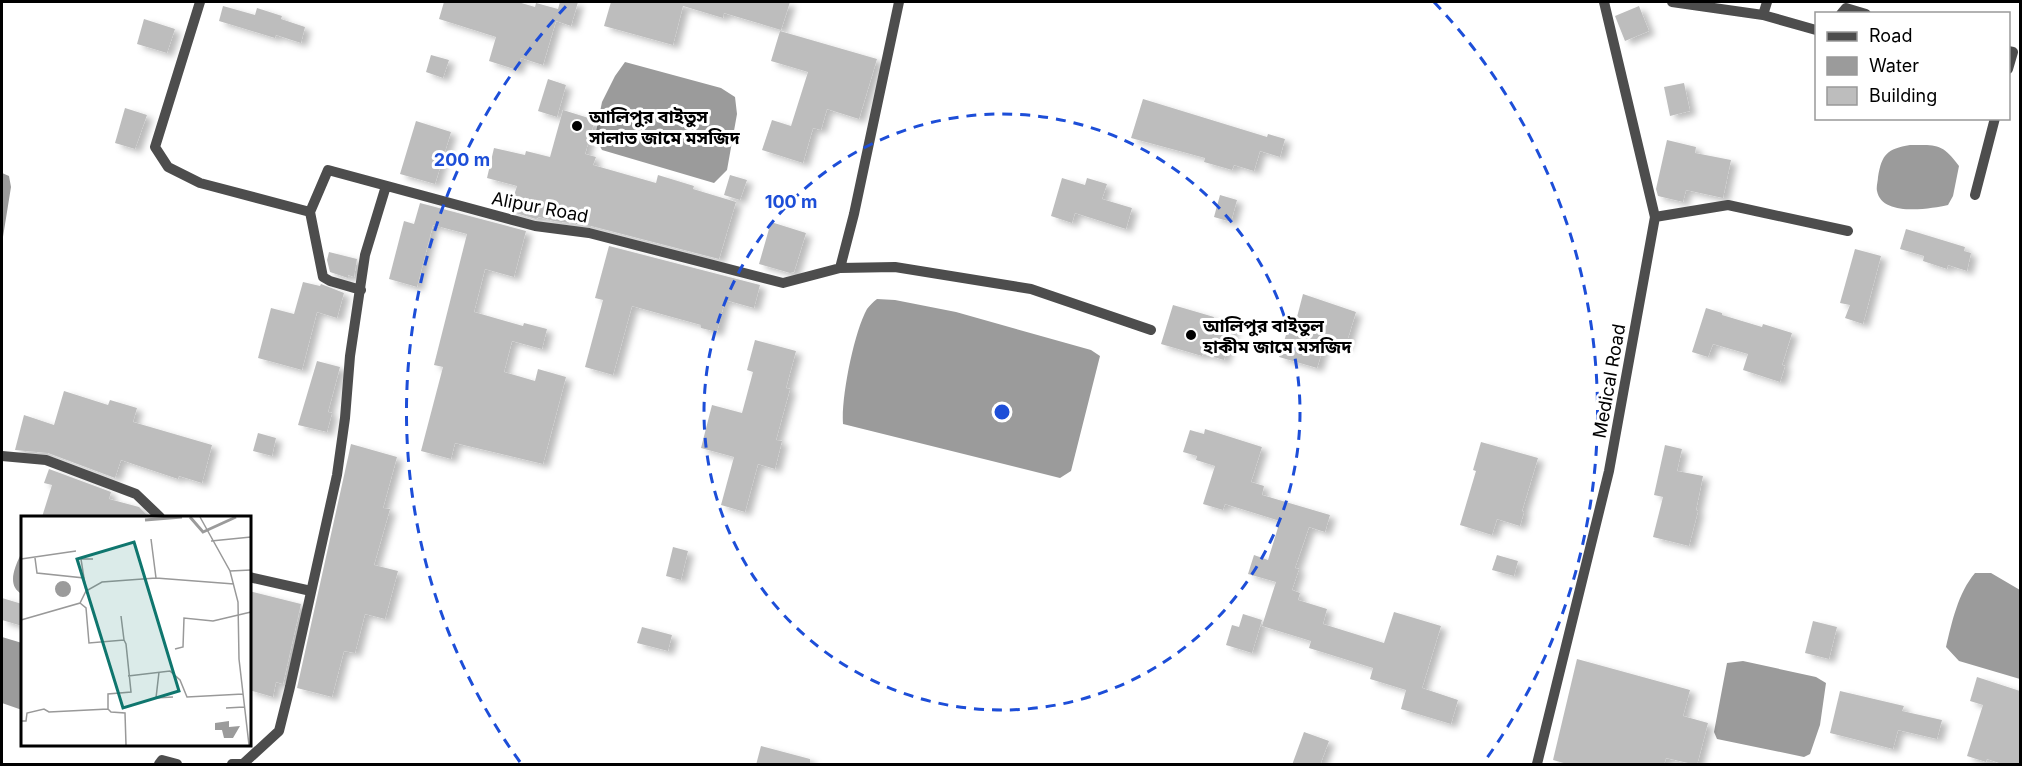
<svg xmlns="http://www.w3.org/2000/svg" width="2022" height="766" font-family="Inter,'Noto Sans Bengali',sans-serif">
  <defs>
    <filter id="shadow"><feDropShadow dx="6" dy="4" stdDeviation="3" flood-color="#0004"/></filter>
  </defs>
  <rect width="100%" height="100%" fill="#fff"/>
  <!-- water -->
  <path fill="#9b9b9b" d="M625,62L721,88L735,97L737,114L727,170L714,183L602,150L595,137L602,102L615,76Z
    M1910,145C1937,145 1942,143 1959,166L1953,196L1948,205C1930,209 1882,217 1877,191C1876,187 1878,181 1878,177C1882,154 1887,149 1910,145Z
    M2,173L9,176L11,187L2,243Z
    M877,299L895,300L956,312L1091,350L1100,356L1071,471L1060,478L843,424C841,398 854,332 867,309C870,305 873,302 877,299Z
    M22,555V594C7,586 14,569 20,556Z
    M1975,573H1991L2020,590V679L1959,661L1946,647C1952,622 1958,593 1975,573Z
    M2,637L22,643V710L2,703Z
    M1743,661L1816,677L1826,683L1820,725L1810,754L1804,757L1717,739L1714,732L1727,663Z"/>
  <!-- building -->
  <path fill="#bdbdbd" filter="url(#shadow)" d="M444,2H518L535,7L536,3L558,9L560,2H578L571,26L556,21L543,65L521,58L517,70L489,61L496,37L439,19Z
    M611,2H790L781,30L724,13L723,18L683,6L673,45L604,26Z
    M223,6L255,15L257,8L282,16L281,19L305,27L301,43L276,35L275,38L219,21Z
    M1639,6L1649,31L1625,41L1615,16Z
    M144,19L175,29L167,53L137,44Z
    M780,31L877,59L859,119L827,109L821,130L813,128L803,163L762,150L772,120L791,126L808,72L771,61Z
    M431,55L449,60L443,78L426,72Z
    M548,79L566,85L557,117L538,111Z
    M1684,83L1690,111L1670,116L1664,87Z
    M1143,99L1267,137L1268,134L1285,139L1280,157L1260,151L1254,171L1234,165L1232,170L1204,162L1205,158L1131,138Z
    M125,108L147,115L135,149L115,143Z
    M563,110L595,120L585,154L596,157L593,165L656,183L658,175L694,186L693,189L736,202L719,259L591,226L554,221L539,217L536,219L509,211L517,186L487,178L494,148L525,155L526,151L550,157Z
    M416,121L451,132L435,184L400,174Z
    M1667,140L1696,147L1695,153L1731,160L1723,198L1686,190L1683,202L1658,196L1656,189Z
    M730,175L747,180L740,200L724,195Z
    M1062,178L1085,185L1087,178L1107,184L1102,199L1132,208L1126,229L1075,213L1072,223L1051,216Z
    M1220,195L1237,200L1231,222L1214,217Z
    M420,203L526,231L514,277L485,269L474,312L523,326L524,323L547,329L542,349L512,341L504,372L535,381L538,369L566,377L543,464L455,443L451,459L421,451L443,367L434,365L467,234L433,225L417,287L389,279L404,221L414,224Z
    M771,222L806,233L794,272L790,273L759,264Z
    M1906,229L1965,247L1964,251L1971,253L1967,271L1948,265L1947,269L1923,261L1924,256L1900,249Z
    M609,246L760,285L754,308L725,300L717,332L701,328V325L632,306L613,375L585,367L603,300L595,298Z
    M1855,249L1881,256L1863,324L1845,318L1850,305L1840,303Z
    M329,252L357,259L354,277L348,275V278L330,272L327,260Z
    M303,282L320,286L321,284L344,293L337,318L317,312L302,370L258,358L271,308L294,314Z
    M1303,294L1356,312L1345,348L1325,342L1317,368L1279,357L1292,316L1297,317Z
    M1173,305L1214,317L1213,321L1234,327L1224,360L1203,354L1202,356L1161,344Z
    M1706,308L1722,313V315L1762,327L1763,324L1792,333L1782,365L1785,366L1780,382L1743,370L1748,354L1713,344L1708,357L1692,352Z
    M755,340L796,351L786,388L790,389L776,440L782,441L775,469L758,464L745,512L721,505L734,457L701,448L712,405L742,413L753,372L747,370Z
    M317,361L340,367L328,412L332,413L327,432L298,425Z
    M64,391L108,405L110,400L137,408L133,422L212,445L202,483L179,476L178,479L121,460L115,478L48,453L15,450L24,415L54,425Z
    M1205,429L1262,447L1251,482L1264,486L1262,495L1330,515L1325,532L1309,527L1295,568L1299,569L1292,590L1300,593L1298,600L1327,609L1323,624L1384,643L1394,612L1441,626L1422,688L1458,700L1451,724L1401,709L1406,690L1370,679L1373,668L1309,648L1311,641L1262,626L1276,582L1248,574L1254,555L1268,560L1280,521L1225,504L1223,510L1203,504L1215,466L1196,460L1197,456L1183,452L1190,430L1204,434Z
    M258,433L276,438L272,456L253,451Z
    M1481,442L1538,458L1522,511L1524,512L1520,526L1497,519L1492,535L1460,525L1476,471L1473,470Z
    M351,444L397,457L383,508L390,509L374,565L398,571L385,619L365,614L355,653L344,651L332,697L297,688Z
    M1665,445L1682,449L1677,471L1703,476L1696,510L1698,511L1689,546L1653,537L1663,497L1654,495Z
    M49,469L111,492L109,499L139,507L149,517H42L52,485L44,483Z
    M673,547L688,551L681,580L666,576Z
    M1497,555L1518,561L1514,576L1492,570Z
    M249,591L301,604L283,684L276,682L273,697L249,690Z
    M2,598L22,604V626L2,620Z
    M1243,614L1262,620L1252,653L1226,645L1232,625L1239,627Z
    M1813,621L1837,627L1829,659L1805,653Z
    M642,627L672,635L668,651L637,643Z
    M1577,659L1690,690L1683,716L1708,723L1697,765L1666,758L1664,765H1571L1553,760Z
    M1977,677L2020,691V765H2005L1987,759L1986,762L1967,756L1983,705L1970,701Z
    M1840,691L1904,706L1902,711L1942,720L1937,739L1898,730L1893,749L1830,733Z
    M1304,732L1329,741L1320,765H1292Z
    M761,746L810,759V765H756Z"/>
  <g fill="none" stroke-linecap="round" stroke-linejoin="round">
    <!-- minor -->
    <path stroke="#4d4d4d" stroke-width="10" d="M200,2L155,147L168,167L200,183L310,212L328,170L535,226L589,233L783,283L840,268L854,214L899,2
      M1672,2L1763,15L1767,2
      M1841,14L1846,8L1866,14
      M1763,15L1816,30
      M2008,51L2013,52L2008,69
      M1975,195L1995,118
      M310,212L323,277L330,281L361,290
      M1655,217L1728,205L1848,231
      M840,268L895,267L1031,289L1151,330
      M2,456L46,460L136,494L160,517
      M249,577L311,591
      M159,764L162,760L177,764
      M232,764H243L279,731L290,687L337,475L345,418L350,356L365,255L386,186
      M1537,764L1609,471L1655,217L1604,2"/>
  </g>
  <!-- distance rings -->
  <g fill="none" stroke="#1d4ed8" stroke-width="3" stroke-dasharray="10 8">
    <circle cx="1002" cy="412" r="298"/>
    <path d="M520 762A596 596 0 0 1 570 2M1434 2A596 596 0 0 1 1484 762"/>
  </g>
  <!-- markers -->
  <g fill="#000" stroke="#fff" stroke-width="2">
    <circle cx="577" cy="126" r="6"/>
    <circle cx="1191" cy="335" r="6"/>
  </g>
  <g text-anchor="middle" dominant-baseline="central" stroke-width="6" stroke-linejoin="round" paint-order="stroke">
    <!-- poi labels -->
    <g font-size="18" font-weight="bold" fill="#000" stroke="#fff" text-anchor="start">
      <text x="589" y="116">আলিপুর বাইতুস<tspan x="589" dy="21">সালাত জামে মসজিদ</tspan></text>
      <text x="1203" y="325">আলিপুর বাইতুল<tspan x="1203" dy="21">হাকীম জামে মসজিদ</tspan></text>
    </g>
    <!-- street labels -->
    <g font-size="18" fill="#000" stroke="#fff">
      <text transform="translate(540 207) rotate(11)">Alipur Road</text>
      <text transform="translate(1609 381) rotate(-80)">Medical Road</text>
    </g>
  </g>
  <!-- overview -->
  <g transform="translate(21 516)">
    <rect width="230" height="230" fill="#fff"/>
    <path d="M34 73a8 8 0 1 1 16 0a8 8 0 1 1-16 0ZM208,205V211L219,210L212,222H203L201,214H194V207Z" fill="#9b9b9b"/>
    <path fill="none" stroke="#9b9b9b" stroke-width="3" d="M169,1L182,16L215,1M124,4L161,1"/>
    <path fill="none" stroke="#999" stroke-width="1.5" d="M179,1L209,55L217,86L218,143L228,229M130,23L135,62M190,25L230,21M14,42L16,57L63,62L65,75M0,43L55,35M209,55L230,54M63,62L60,43H72M100,100L103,124M0,104L59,87L65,75L81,66L135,62L213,68M154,133L162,131L163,102L192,105L230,96M138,156L135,182L152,181M107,160L149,155L159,164L166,181L222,178M205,192L223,191M87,193L90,196L104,197L105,229M0,205H5L6,197L23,193L28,196L87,193V178L110,176L105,128L103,124L68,127L65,92L59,87"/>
    <path fill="#0f766e" fill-opacity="0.15" stroke="#0f766e" stroke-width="3" d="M113,26L158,175L102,192L56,43Z"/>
    <rect width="230" height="230" fill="none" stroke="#000" stroke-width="3"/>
  </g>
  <circle cx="1002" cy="412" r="9" fill="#1d4ed8" stroke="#fff" stroke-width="3"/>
  <g font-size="18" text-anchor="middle" font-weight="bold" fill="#1d4ed8" stroke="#fff" stroke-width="6" stroke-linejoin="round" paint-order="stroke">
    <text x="462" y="166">200 m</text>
    <text x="791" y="208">100 m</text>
  </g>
  <!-- border -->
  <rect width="2022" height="766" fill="none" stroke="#000000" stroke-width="6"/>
  <!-- legend -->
  <rect x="1815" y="12" width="195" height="108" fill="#ffffff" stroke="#999999" stroke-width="1.5"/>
  <rect x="1827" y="32" width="30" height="9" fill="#4d4d4d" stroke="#999999" stroke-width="1.5"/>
  <text x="1869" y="42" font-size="18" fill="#000000">Road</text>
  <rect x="1827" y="57" width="30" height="18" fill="#9b9b9b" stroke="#999999" stroke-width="1.5"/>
  <text x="1869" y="72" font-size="18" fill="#000000">Water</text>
  <rect x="1827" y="87" width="30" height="18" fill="#bdbdbd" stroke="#999999" stroke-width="1.5"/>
  <text x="1869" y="102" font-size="18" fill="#000000">Building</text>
</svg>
